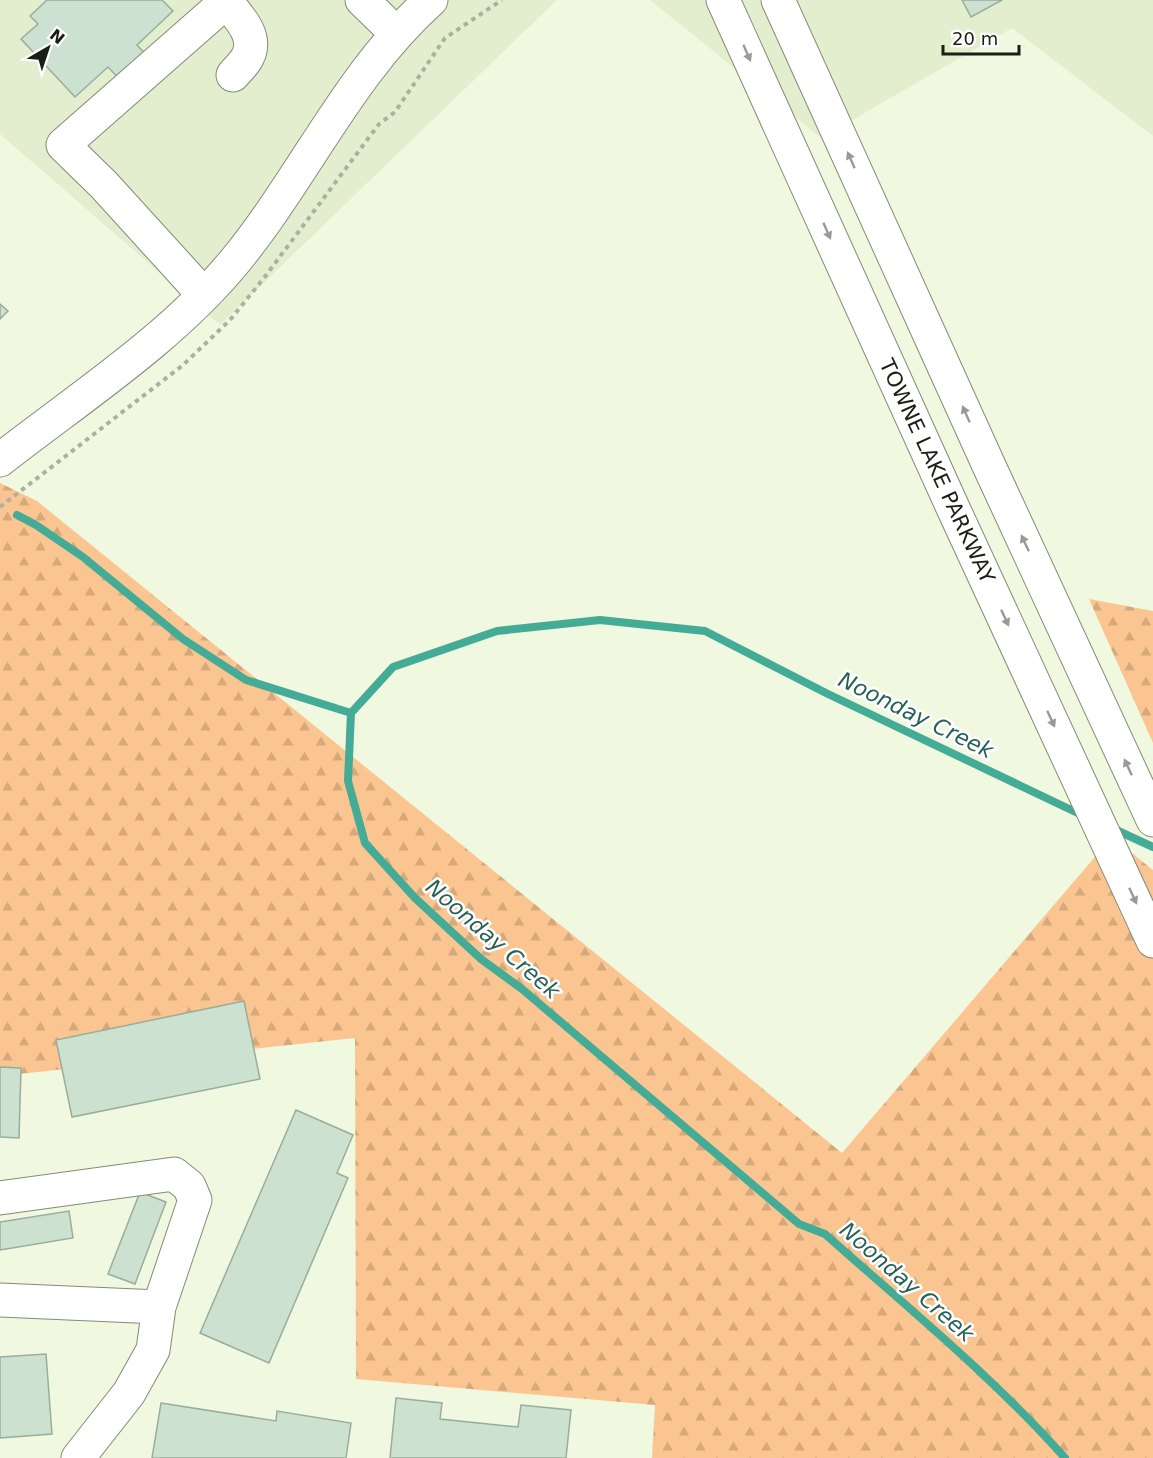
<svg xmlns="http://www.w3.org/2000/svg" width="1153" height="1458" font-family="'DejaVu Sans',sans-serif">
  <defs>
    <pattern id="forest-firs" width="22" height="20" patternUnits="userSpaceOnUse" patternTransform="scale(1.5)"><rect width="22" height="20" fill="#fac591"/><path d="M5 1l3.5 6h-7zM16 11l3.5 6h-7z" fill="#d6a97c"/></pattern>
  </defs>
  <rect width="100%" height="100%" fill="#f0f8e0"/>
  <!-- built -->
  <path fill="#e3eecf" d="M0,0H557L220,325L0,134Z
    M650,0H1153V136L1012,28L821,138Z"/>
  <!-- forest -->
  <path fill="url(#forest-firs)" d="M0,483L37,501L842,1153L1112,837L1153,870V1458H652L655,1405L356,1379L355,1038L0,1076Z
    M1089,599L1153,611V743Z"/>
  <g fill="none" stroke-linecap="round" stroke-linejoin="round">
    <!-- stream -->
    <path stroke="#44ab97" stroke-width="8" d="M17,515L36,525L83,557L183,639L246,680L351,713
      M1114,829L1153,847
      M1065,1458C992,1376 907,1307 825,1234L799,1224L522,989L481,959L415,898L365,843L348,781L351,713L393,667L497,631L600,620L705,631L828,694L1084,816"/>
  </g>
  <!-- building -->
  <path fill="#cce1d0" stroke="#99ad9d" stroke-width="1.5" d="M47,0H162L173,11L137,45L153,62L126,86L108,67L75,97L21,39L38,24L30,16Z
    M962,0H1002L971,17Z
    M0,304L8,311L0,319Z
    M244,1001L260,1079L72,1117L56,1040Z
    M0,1067L21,1068L19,1138L0,1137Z
    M296,1110L353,1135L337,1173L348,1178L269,1363L200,1333Z
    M140,1192L166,1202L135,1284L108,1274Z
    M69,1211L73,1238L0,1250V1222Z
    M46,1354L52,1434L0,1438V1357Z
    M396,1398L442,1403L440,1419L518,1427L521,1405L571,1410L566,1458H390Z
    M161,1403L276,1421L277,1411L351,1423L346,1458H152Z"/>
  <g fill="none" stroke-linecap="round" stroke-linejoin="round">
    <!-- minor casing -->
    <g stroke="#838b75" stroke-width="35">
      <path id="minor" d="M362,0L397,34
        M226,1C238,17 258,35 248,56C245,63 238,69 233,75
        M204,295L104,185L63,145L228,0
        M0,460C79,398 171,339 235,261C304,177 349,73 431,0
        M0,1198L174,1174L189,1186L195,1200L159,1307L153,1350L129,1393L78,1458
        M0,1300L159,1307"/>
    </g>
    <!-- major casing -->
    <g stroke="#838b75" stroke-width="35">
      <path id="major" d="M723,0L953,508L1153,941
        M778,0L990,468L1153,820"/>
    </g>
    <!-- path -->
    <path stroke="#aab19d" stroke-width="4" stroke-dasharray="4.5 4.5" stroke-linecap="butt" d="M0,507L183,365L230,320L264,278L379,124L395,112L445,38L502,0"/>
    <!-- minor -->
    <use href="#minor" stroke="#fff" stroke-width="33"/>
    <!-- major -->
    <use href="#major" stroke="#fff" stroke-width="33"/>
  </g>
  <!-- one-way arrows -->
  <defs><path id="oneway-solid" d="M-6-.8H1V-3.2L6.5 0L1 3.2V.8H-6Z" transform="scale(1.5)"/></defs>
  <g fill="#989a96">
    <use href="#oneway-solid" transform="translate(747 53) rotate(66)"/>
    <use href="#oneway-solid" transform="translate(851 160) rotate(-114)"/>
    <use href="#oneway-solid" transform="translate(827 231) rotate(66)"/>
    <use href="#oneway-solid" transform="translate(966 414) rotate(-114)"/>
    <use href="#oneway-solid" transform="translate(1025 543) rotate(-115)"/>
    <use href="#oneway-solid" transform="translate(1005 618) rotate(65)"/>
    <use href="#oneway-solid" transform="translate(1051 719) rotate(65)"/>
    <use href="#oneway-solid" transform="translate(1128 767) rotate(-115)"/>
    <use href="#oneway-solid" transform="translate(1133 896) rotate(65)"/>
  </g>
  <g text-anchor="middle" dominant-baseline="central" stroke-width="5" stroke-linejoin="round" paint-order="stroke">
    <!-- street labels -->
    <g font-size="21" fill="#1b1e15" stroke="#fff">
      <text transform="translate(937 471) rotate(65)">TOWNE LAKE PARKWAY</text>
    </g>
    <!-- water labels -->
    <g font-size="22" font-style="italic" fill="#266157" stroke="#fff">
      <text transform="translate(916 715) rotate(26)">Noonday Creek</text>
      <text transform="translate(493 939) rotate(41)">Noonday Creek</text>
      <text transform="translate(907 1282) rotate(41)">Noonday Creek</text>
    </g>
  </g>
  <!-- north arrow -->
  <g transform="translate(48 48) rotate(39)" stroke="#ffffff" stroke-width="4.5" paint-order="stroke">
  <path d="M0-4.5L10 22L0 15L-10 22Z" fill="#1b1e15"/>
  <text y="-9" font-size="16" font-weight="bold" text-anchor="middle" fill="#1b1e15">N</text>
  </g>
  <!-- scale -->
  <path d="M943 45v9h76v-9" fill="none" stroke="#1b1e15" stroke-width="3"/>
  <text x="952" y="45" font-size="18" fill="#1b1e15" stroke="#ffffff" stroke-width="4.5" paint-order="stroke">20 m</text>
</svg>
